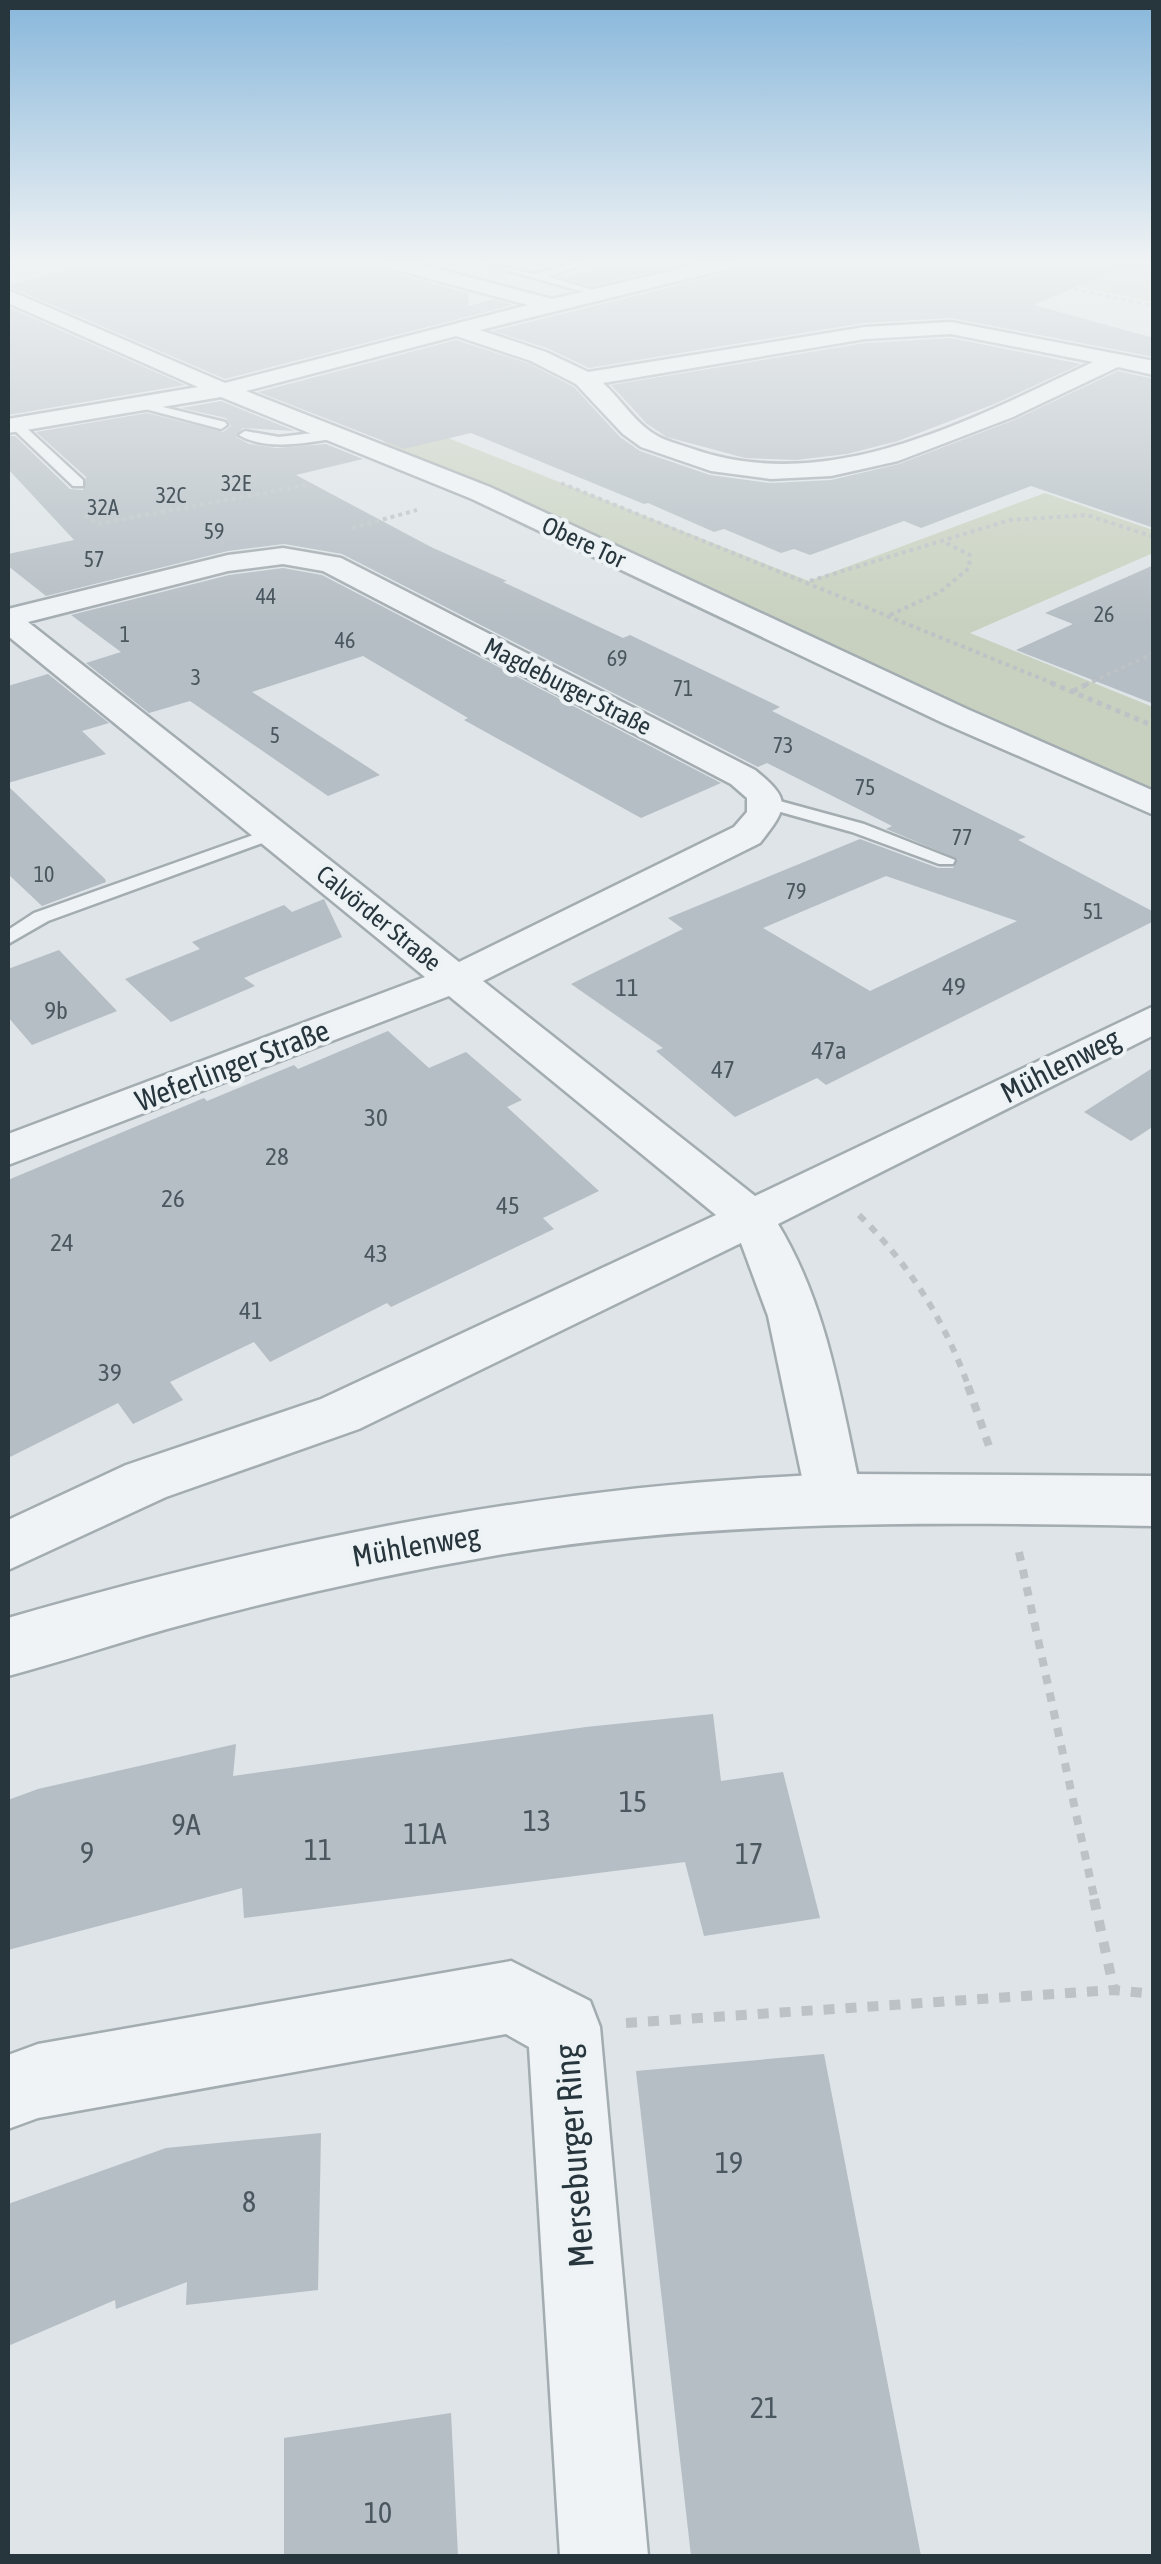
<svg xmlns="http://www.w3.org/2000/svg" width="1161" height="2564" font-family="'Asap Condensed',sans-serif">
  <rect width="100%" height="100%" fill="#dee4e7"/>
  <!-- green -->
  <path fill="#c8d1bf" d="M971,264H1153V302Z
    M357,402L809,581L1045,493L1153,530V553L970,633L1153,707V804L404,461L378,436Z"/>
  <!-- building -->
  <path fill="#b5bec4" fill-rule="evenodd" d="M85,264H384L389,272L468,293L469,306L493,299L513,305L225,379L8,286Z
    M611,264H682L592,286L565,278Z
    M737,264H1131L1034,305L1154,338V357L951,318L864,323L589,368L547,348L493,331L732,272Z
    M8,307L185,385L8,415Z
    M951,338L1081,364L997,403L898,441L847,454L796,460L745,458L667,437L647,424L611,385L865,343Z
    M456,340L530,364L574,387L620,437L640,451L710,475L770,483L831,480L899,464L1014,420L1118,371L1154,379V528L1031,486L921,528L904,521L810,555L794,549L781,553L724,529L714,532L648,503L644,504L471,433L404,449L258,392Z
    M221,401L295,431L243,428L236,437L249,444L276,448L326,444L363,459L296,475L431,547L507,581L503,582L623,638L630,635L780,707L772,711L1026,837L1018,840L1154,912V921L826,1085L817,1078L735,1117L656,1051L663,1048L571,984L683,929L668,918L860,839L938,868H953L958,859L886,829L892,826L767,763L758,767L342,554L284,544L228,551L46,596L8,566V554L74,540L8,469V436H15L70,489L83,490L86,477L36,432L147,413L223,432L231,426L226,418L181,408ZM886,876L1017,921L870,991L763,928Z
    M1154,565V704L1016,650L1073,624L1045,613Z
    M283,568L322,575L721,783L641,818L464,720L468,718L363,656L252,692L380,775L328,796L190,701L149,713L86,663L121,652L71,615L229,575Z
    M48,674L109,723L82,731L106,754L8,783V686Z
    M8,786L105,879L106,882L42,906L8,874Z
    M324,899L342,937L244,978L255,986L171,1022L125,979L200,949L192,942L284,905L292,912Z
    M59,950L117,1011L32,1045L8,1017V969Z
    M388,1031L429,1068L466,1052L522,1100L507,1107L599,1191L543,1218L554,1229L391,1307L387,1303L270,1362L254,1342L170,1382L183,1400L133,1424L118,1403L8,1458V1180L204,1098L207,1101L294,1065L298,1069Z
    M1154,1067V1126L1131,1141L1084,1112Z
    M713,1714L721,1781L783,1772L820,1918L704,1936L685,1862L244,1918L242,1888L8,1950V1800L38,1789L236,1744L233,1776L586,1727Z
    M824,2054L921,2556H691L636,2071Z
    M321,2133L318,2290L186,2305L187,2282L116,2309L115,2300L8,2346V2204L166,2148Z
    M451,2413L458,2556H284V2438Z"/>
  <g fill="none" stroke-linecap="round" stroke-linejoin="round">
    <!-- service casing -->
    <g stroke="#a3acb1" stroke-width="5">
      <path id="service" d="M484,264L537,274L568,264H583L548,277L604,293L599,296Z
        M138,401L225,422L227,425L221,429L134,406Z
        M12,422H20L83,480V486H73L12,428Z
        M338,430L342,437C311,442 267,452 239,435L245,431L279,437Z
        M765,797L864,824L955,860L953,864H939L852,832L759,806L756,802Z
        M273,828L282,833L279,837L48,921L8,944V930L34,913Z"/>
    </g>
    <!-- minor casing -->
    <g stroke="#a3acb1" stroke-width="5">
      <path id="minor" d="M388,264H419L552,299L699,264H733L731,268L480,330L546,352L588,372L865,327L951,322L1154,361V375L1118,367L1013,417L898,461L831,476L771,479L711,471L641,447L623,434L576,384L531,361L456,336L246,391L490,487L967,709L1154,791V815L943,723L472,499L221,397L8,433V419L198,387L8,303V290L225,383L528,305L390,268ZM951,334L1093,362C972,419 830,497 693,449C679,444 663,441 651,432C632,419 620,398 603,383L865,339Z
        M283,548L341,558L755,770C792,800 788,807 760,843L483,981L755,1196L1154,1006V1035L778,1224C829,1308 842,1407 863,1501L855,1517L835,1524L815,1517L807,1501L768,1316L741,1243L359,1429L166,1497L8,1570V1520L126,1465L321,1399L716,1215L449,996L8,1165V1134L425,977L8,636V609L228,555ZM283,564L323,571L731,784L747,798V812L734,827L459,962L28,622L228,571Z
        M511,1961L590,2001L600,2027L648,2556H560L529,2047L506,2034L38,2118L8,2129V2055L38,2044Z"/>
    </g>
    <!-- tertiary casing -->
    <g stroke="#a3acb1" stroke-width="5">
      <path id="tertiary" d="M850,1474L1154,1476V1526C934,1522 715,1519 498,1555C387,1574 276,1599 167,1629C114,1644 61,1662 8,1676V1618C284,1538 561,1482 850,1474Z"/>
    </g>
    <!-- path-far5 -->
    <path stroke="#bcc2c5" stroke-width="2.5" stroke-dasharray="4 4" stroke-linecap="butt" d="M957,264L1154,306
      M1144,264L1132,269L1154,274
      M761,270L849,297
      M1042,281L1063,274L1154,292"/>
    <!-- path-far4 -->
    <path stroke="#bcc2c5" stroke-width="4" stroke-dasharray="4 4" stroke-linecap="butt" d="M561,483L1057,685
      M85,515L97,524L307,485
      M352,528L417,510
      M810,581L1010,520L1087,515L1154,537
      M890,615L940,592L969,568L970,555L942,541
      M1085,685L1154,653"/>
    <!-- path-far3 -->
    <path stroke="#bcc2c5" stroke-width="5" stroke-dasharray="5 5" stroke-linecap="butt" d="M1051,683L1154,726
      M1073,691L1090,683"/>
    <!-- path-far2 -->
    <path stroke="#bcc2c5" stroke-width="6" stroke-dasharray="8 8" stroke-linecap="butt" d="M859,1215C910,1265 945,1321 969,1388"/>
    <!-- path-far1 -->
    <path stroke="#bcc2c5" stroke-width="8" stroke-dasharray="9 9" stroke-linecap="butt" d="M968,1386L990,1449
      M1019,1552L1095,1901"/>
    <!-- path -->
    <path stroke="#bcc2c5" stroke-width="10" stroke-dasharray="11 11" stroke-linecap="butt" d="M1094,1899L1114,1990
      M626,2023L1114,1990L1154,1994"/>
    <!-- service -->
    <use href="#service" fill="#f0f3f5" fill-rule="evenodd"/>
    <!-- minor -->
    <use href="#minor" fill="#f0f3f5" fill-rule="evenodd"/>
    <!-- tertiary -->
    <use href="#tertiary" fill="#f0f3f5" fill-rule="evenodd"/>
  </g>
  <!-- sky -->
  <linearGradient id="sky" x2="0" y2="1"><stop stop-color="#88b7db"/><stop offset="0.42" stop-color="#f0f3f4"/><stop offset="1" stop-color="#f0f3f4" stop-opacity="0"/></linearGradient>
  <rect width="1161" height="623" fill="url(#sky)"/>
  <g text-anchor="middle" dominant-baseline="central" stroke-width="8" stroke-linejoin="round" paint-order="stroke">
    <!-- far-number labels -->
    <g font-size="22" fill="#4a575f">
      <text x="236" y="483">32E</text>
      <text x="171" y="495">32C</text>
      <text x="103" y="507">32A</text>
      <text x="214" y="531">59</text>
      <text x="94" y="559">57</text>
      <text x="266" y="596">44</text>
      <text x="1104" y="614">26</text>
      <text x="125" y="634">1</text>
      <text x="345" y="640">46</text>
      <text x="617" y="658">69</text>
      <text x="196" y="677">3</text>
      <text x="683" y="688">71</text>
      <text x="275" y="735">5</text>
      <text x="783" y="745">73</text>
      <text x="865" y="787">75</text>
      <text x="962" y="837">77</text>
      <text x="44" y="874">10</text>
      <text x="796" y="891">79</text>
      <text x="1093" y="911">51</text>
    </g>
    <!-- far-street labels -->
    <g font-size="25" fill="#27353d" stroke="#edf2f5">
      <text transform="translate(584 542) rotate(25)">Obere Tor</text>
      <text transform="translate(568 686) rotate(27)">Magdeburger Straße</text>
      <text transform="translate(379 918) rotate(39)">Calvörder Straße</text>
    </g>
    <!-- number labels -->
    <g font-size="25" fill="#4a575f">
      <text x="954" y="986">49</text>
      <text x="627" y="987">11</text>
      <text x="56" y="1010">9b</text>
      <text x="829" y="1050">47a</text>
      <text x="723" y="1069">47</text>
      <text x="376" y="1117">30</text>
      <text x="277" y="1156">28</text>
      <text x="173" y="1198">26</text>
      <text x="508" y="1205">45</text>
      <text x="62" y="1242">24</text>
      <text x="376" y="1253">43</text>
      <text x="251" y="1310">41</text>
      <text x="110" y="1372">39</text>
    </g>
    <!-- street labels -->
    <g font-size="30" fill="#27353d" stroke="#edf2f5">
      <text transform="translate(232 1065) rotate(-21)">Weferlinger Straße</text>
      <text transform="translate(1060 1065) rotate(-27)">Mühlenweg</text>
      <text transform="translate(416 1545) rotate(-10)">Mühlenweg</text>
    </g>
    <!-- near-number labels -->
    <g font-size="30" fill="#4a575f">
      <text x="633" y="1801">15</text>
      <text x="537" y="1820">13</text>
      <text x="186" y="1824">9A</text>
      <text x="425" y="1833">11A</text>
      <text x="318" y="1849">11</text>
      <text x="87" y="1852">9</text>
      <text x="749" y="1853">17</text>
      <text x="729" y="2162">19</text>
      <text x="249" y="2201">8</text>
      <text x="764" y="2407">21</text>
      <text x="378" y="2512">10</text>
    </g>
    <!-- near-street labels -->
    <g font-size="35" fill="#27353d" stroke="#edf2f5">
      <text transform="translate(573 2156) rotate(-94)">Merseburger Ring</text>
    </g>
  </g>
  <!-- border -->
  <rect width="1161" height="2564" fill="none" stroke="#27353d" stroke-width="20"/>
</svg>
